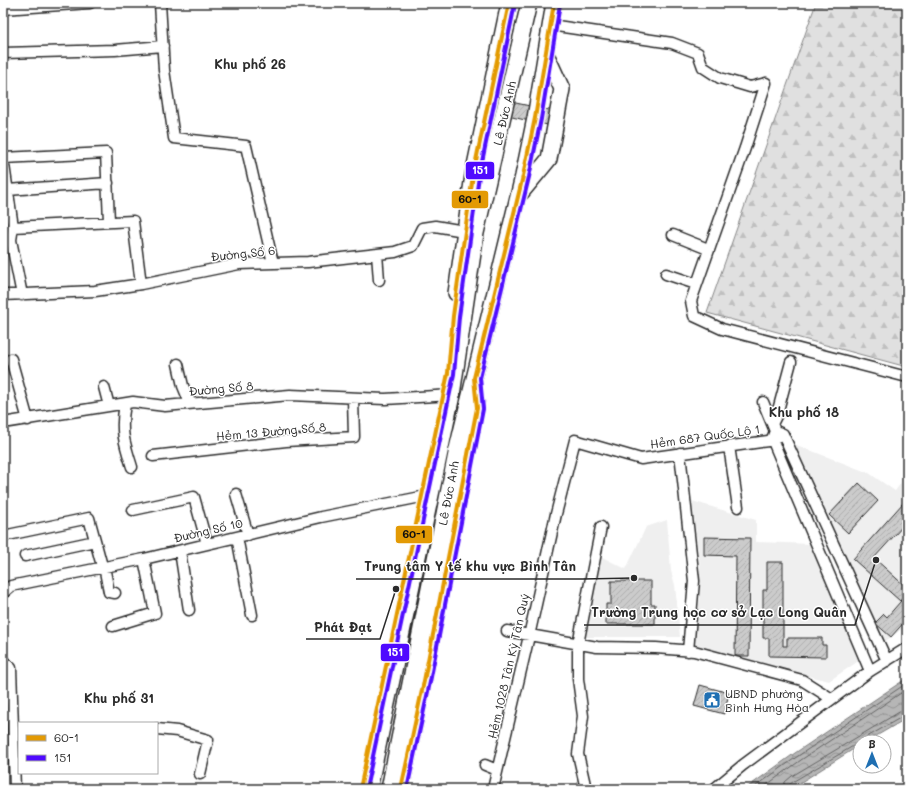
<svg xmlns="http://www.w3.org/2000/svg" width="910" height="792" font-family="Mali,sans-serif">
  <defs>
    <pattern id="forest-firs" width="22" height="20" patternUnits="userSpaceOnUse"><rect width="22" height="20" fill="#e0e0e0"/><path d="M5 1l3.5 6h-7zM16 11l3.5 6h-7z" fill="#c0c0c0"/></pattern>
    <pattern id="water-waves" width="16" height="10" patternUnits="userSpaceOnUse"><rect width="16" height="10" fill="#b6b6b6"/><path d="M0 5q4-4 8 0t8 0" fill="none" stroke="#949494"/></pattern>
    <pattern id="building-hatch" width="6" height="6" patternUnits="userSpaceOnUse"><rect width="6" height="6" fill="#cbcbcb"/><path d="M-1 1l2-2M0 6l6-6M5 7l2-2" fill="none" stroke="#aeaeae"/></pattern>
  </defs>
  <rect width="100%" height="100%" fill="#fff"/>
  <filter id="ink" filterUnits="userSpaceOnUse"><feTurbulence type="fractalNoise" baseFrequency=".025" numOctaves="2"/><feDisplacementMap in="SourceGraphic" scale="8" xChannelSelector="R" yChannelSelector="G"/><feConvolveMatrix kernelMatrix="1 2 1 2 8 2 1 2 1" color-interpolation-filters="sRGB"/></filter>
  <g filter="url(#ink)">
    <!-- built -->
    <path fill="#efefef" d="M794,444L869,473L895,491L907,475V625L882,644Z
      M692,501L756,520V542L813,544L863,658L829,681L694,647L700,597V566Z
      M667,520L671,571L675,585L680,637H585L600,556L626,569L646,527Z"/>
    <!-- forest -->
    <path fill="url(#forest-firs)" stroke="#868686" d="M816,3H907V367L707,313Z"/>
    <!-- water -->
    <path fill="url(#water-waves)" stroke="#7e7e7e" d="M907,678V718L866,742H860V745L790,789H745L795,753Z"/>
    <g fill="none" stroke-linecap="round" stroke-linejoin="round">
      <!-- shore -->
      <path stroke="#636363" stroke-width="1" d="M864,742L867,737L907,714
        M752,789L798,756L907,683
        M761,789L801,760L907,689
        M783,789L785,782L792,776L901,711L907,709
        M788,789L789,785L794,781L860,742"/>
    </g>
    <!-- building -->
    <path fill="url(#building-hatch)" stroke="#2b2b2b" d="M487,97L554,111L552,126L485,111Z
      M859,483L878,501L848,533L829,515Z
      M903,503L907,507V527L904,525L874,558L907,588V594L900,601L853,559Z
      M704,537L750,538L749,656H735L736,556L704,555Z
      M767,562H783V646H787V638H822V645H826V657L769,656V638H763V590H767Z
      M611,581H651V604H655V624H606V604H611Z
      M907,594V619L891,637L875,623L884,614L887,617Z
      M700,685L729,693L724,714L694,706Z"/>
    <g fill="none" stroke-linecap="round" stroke-linejoin="round">
      <!-- minor casing -->
      <g stroke="#2b2b2b" stroke-width="13">
        <path id="minor" d="M160,3L164,70L174,138L246,146L273,263
          M3,9L90,3
          M550,25L672,43L698,53L703,67L720,78L750,87L766,83
          M3,53L115,50L163,46
          M766,83L745,148L691,301L694,316L722,329L907,377
          M3,158L106,153L109,221
          M3,158L13,227L11,240L22,295
          M7,190L108,183
          M13,227L133,221L141,284
          M673,235L708,249
          M377,254L379,280
          M666,274L696,284
          M3,295L95,291L141,284L239,264L308,262L395,252L413,246L422,228L435,226L470,232
          M11,359L28,420
          M178,364L183,386L190,403
          M104,387L109,406
          M763,402L775,431L772,439L870,671
          M125,404C120,430 124,442 132,467
          M3,423L133,402L165,406L290,395L385,399L452,395
          M772,424L777,414L791,362
          M778,432L783,434L887,661
          M729,446L738,507
          M680,453L694,581L688,651
          M153,456L286,441L354,437L353,398
          M236,494L248,535
          M133,510L194,497L207,544
          M3,536L89,518L102,566
          M237,537L252,615
          M180,551L189,610
          M25,556L95,541
          M104,566L109,592L115,593
          M3,593L11,586L144,559L321,517L421,497
          M113,626L155,613L144,559
          M507,631L597,647L656,648L694,651L802,680L832,699L870,671L907,648
          M3,661L11,668L15,789
          M157,729L177,731L208,740L200,774
          M485,765L497,770
          M493,789L529,636L556,514L575,440L641,459L768,441L783,434
          M586,789L578,754L583,716L578,679V644L601,527
          M714,789L743,765L832,699"/>
      </g>
      <!-- highway casing -->
      <g stroke="#2b2b2b" stroke-width="18">
        <path id="highway" d="M520,194L549,159L562,89L546,54
          M456,293L473,175L509,3
          M369,789L452,395L476,233L529,3
          M389,789L457,449L523,176L535,118L554,3
          M401,789L424,681L477,404"/>
      </g>
      <!-- minor -->
      <use href="#minor" stroke="#fff" stroke-width="10"/>
      <!-- highway -->
      <use href="#highway" stroke="#fff" stroke-width="15"/>
      <!-- bus-1 casing -->
      <g stroke="#fff" stroke-width="7">
        <path id="bus-1" d="M360,789L448,373L453,316L473,175L509,3
          M401,789L424,681L477,408L474,378L523,176L535,118L554,3"/>
      </g>
      <!-- bus-2 casing -->
      <g stroke="#fff" stroke-width="7">
        <path id="bus-2" d="M366,789L454,374L459,317L479,176L515,4
          M407,789L430,682L483,409L480,378L529,177L541,119L560,4"/>
      </g>
      <!-- bus-1 -->
      <use href="#bus-1" stroke="#e39a04" stroke-width="4"/>
      <!-- bus-2 -->
      <use href="#bus-2" stroke="#4f0aff" stroke-width="4"/>
    </g>
  </g>
  <!-- icons -->
  <defs>
    <g id="civic-square" transform="scale(0.9)"><rect x="-9" y="-9" width="18" height="18" rx="4" fill="#1f6fb2" stroke="#fff"/><path d="M-.6-6.5H3V-4.5H.6V-3L4-1V1h2V6H-6V1h2V-1L-.6-3ZM-1.2 2.5V6h2.4V2.5Z" fill="#fff"/></g>
  </defs>
  <g fill-rule="evenodd">
    <use href="#civic-square" x="712" y="700"/>
  </g>
  <g text-anchor="middle" dominant-baseline="central" stroke-width="3" stroke-linejoin="round" paint-order="stroke">
    <!-- street labels -->
    <g font-size="12" fill="#2b2b2b" stroke="#fff">
      <text transform="translate(504 113) rotate(-77)">Lê Đức Anh</text>
      <text transform="translate(243 253) rotate(-6)">Đường Số 6</text>
      <text transform="translate(221 388) rotate(-5)">Đường Số 8</text>
      <text transform="translate(271 431) rotate(-5)">Hẻm 13 Đường Số 8</text>
      <text transform="translate(705 436) rotate(-8)">Hẻm 687 Quốc Lộ 1</text>
      <text transform="translate(448 493) rotate(-79)">Lê Đức Anh</text>
      <text transform="translate(208 530) rotate(-13)">Đường Số 10</text>
      <text transform="translate(508 666) rotate(-77)">Hẻm 1028 Tân Kỳ Tân Quý</text>
    </g>
    <!-- poi labels -->
    <g font-size="12" fill="#2b2b2b" stroke="#fff" text-anchor="start">
      <text x="725" y="693">UBND phường<tspan x="725" dy="14">Bình Hưng Hòa</tspan></text>
    </g>
    <!-- neighbourhood labels -->
    <g font-size="13" font-weight="bold" fill="#2b2b2b" stroke="#fff">
      <text x="250" y="63">Khu phố 26</text>
      <text x="804" y="411">Khu phố 18</text>
      <text x="119" y="697">Khu phố 31</text>
    </g>
  </g>
  <!-- callouts -->
  <path fill="none" stroke="#2b2b2b" stroke-width="1.5" d="M634 578L583 579H356M876 560L855 625H584M396 589L380 639H306"/>
  <g fill="#2b2b2b" stroke="#fff" stroke-width="1.5">
    <circle cx="634" cy="578" r="4"/>
    <circle cx="876" cy="560" r="4"/>
    <circle cx="396" cy="589" r="4"/>
  </g>
  <g font-size="13" text-anchor="middle" font-weight="bold" fill="#2b2b2b" stroke="#fff" stroke-width="3" stroke-linejoin="round" paint-order="stroke">
    <text x="470" y="571">Trung tâm Y tế khu vực Bình Tân</text>
    <text x="719" y="617">Trường Trung học cơ sở Lạc Long Quân</text>
    <text x="343" y="632">Phát Đạt</text>
  </g>
  <g stroke="#fff" stroke-width="1.5">
    <rect x="465" y="161" width="30" height="19" rx="4" fill="#4f0aff"/>
    <rect x="451" y="190" width="38" height="19" rx="4" fill="#e39a04"/>
    <rect x="395" y="525" width="38" height="19" rx="4" fill="#e39a04"/>
    <rect x="380" y="643" width="30" height="19" rx="4" fill="#4f0aff"/>
  </g>
  <g font-size="11" text-anchor="middle" font-weight="bold" fill="#fff">
    <text x="480" y="174">151</text>
    <text x="395" y="656">151</text>
  </g>
  <g font-size="11" text-anchor="middle" font-weight="bold" fill="#111">
    <text x="470" y="203">60-1</text>
    <text x="414" y="538">60-1</text>
  </g>
  <!-- margin -->
  <rect width="910" height="792" fill="none" stroke="#fff" stroke-width="16"/>
  <rect x="8" y="8" width="894" height="776" fill="none" stroke="#2b2b2b" stroke-width="1.5" filter="url(#ink)"/>
  <!-- legend -->
  <rect x="18" y="722" width="140" height="52" fill="#ffffff" stroke="#aaaaaa"/>
  <rect x="26" y="735" width="20" height="6" fill="#e39a04" stroke="#aaaaaa"/>
  <text x="54" y="742" font-size="12" fill="#2b2b2b">60-1</text>
  <rect x="26" y="755" width="20" height="6" fill="#4f0aff" stroke="#aaaaaa"/>
  <text x="54" y="762" font-size="12" fill="#2b2b2b">151</text>
  <!-- north arrow -->
  <g transform="translate(872 754)"><circle r="19" fill="#ffffff" stroke="#aaaaaa"/>
  <path d="M0-3L7 15L0 10L-7 15Z" fill="#1f6fb2"/>
  <text y="-6" font-size="11" font-weight="bold" text-anchor="middle" fill="#2b2b2b">B</text>
  </g>
</svg>
